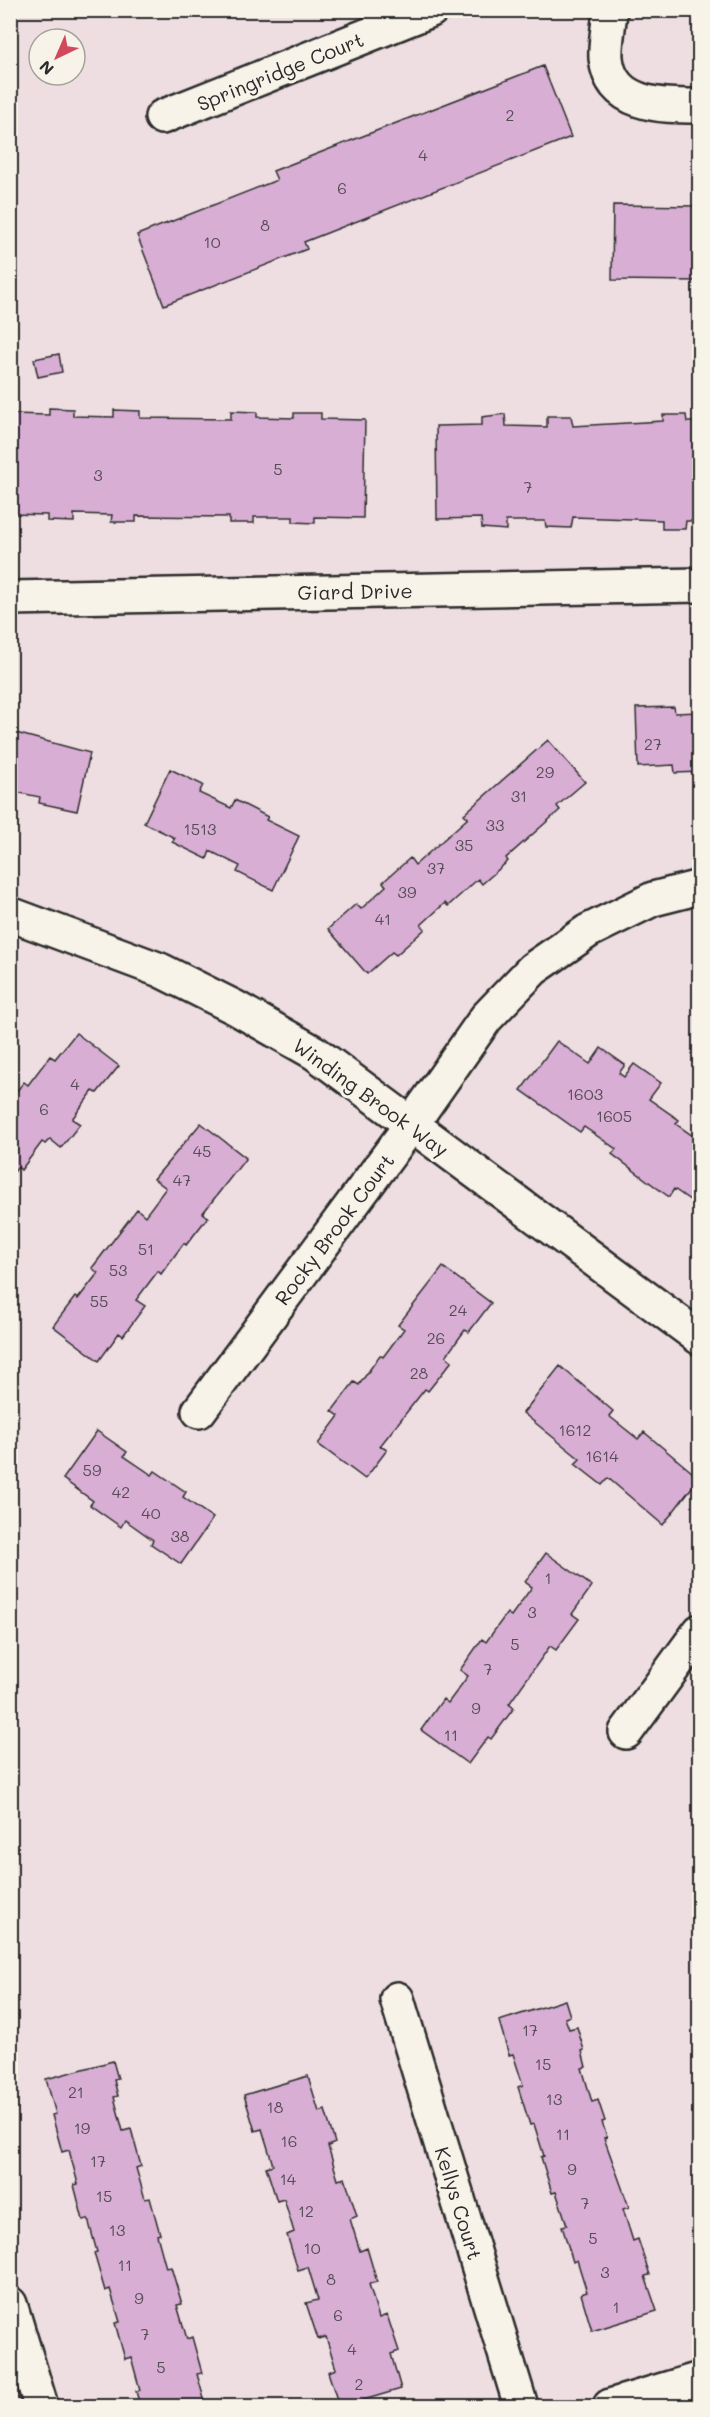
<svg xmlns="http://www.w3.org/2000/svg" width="710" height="2417" font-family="Mali,sans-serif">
  <rect width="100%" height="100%" fill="#eedee2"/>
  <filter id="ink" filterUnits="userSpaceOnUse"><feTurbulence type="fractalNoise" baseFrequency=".0167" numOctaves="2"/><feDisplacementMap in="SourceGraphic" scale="12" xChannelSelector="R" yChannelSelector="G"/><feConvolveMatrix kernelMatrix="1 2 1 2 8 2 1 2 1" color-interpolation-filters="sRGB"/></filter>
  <g filter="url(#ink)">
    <!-- building -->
    <path fill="#d8aed5" stroke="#2b2b2b" stroke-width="1.5" d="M543,66L571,137L304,242L307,249L164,305L137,235L277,180L273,171Z
      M613,205L700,206V281L612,280Z
      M59,354L62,372L38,377L34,359Z
      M49,408L73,409V416L114,417V410L140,411V418L231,419V411L257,412V417L294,418V413H321V419L365,420L363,518L315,517V523L293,522V517H254V523H229V517L136,516V522H111L112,515L74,514V522L47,521V515L10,514V414L49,415Z
      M505,414L506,426L547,427V416H571L573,426L663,421V415H686L687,422H700V521H686L685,529H662V520L573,517L571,528L546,527L545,521H506V530L482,528L481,518L437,519L436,426L482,425V417Z
      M674,707L675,713L700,712V772L675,773L674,765L638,767L636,708Z
      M16,733L90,753L77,811L39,803L40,797L10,791V742H13Z
      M548,740L585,782L557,806L560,810L506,858L508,861L482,884L478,879L448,906L445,903L421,925L425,929L396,955L392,952L367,974L328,929L356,904L361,909L386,886L383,882L410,858L415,865L468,818L464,814Z
      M170,769L203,785L199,793L231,808L235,800L268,817L266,820L299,836L273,890L237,872L240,866L210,851L207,859L172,842L175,838L144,823Z
      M76,1033L119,1066L97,1093L93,1091L72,1119L80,1124L61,1148L50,1139L45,1144L42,1142L21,1170L18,1167L10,1177V1099L24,1082L28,1085L50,1056L55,1059Z
      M557,1041L590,1064L601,1048L625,1065L619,1073L624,1077L634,1064L661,1083L649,1099L679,1120L676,1124L700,1141V1207L674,1189L669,1197L612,1154L616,1149L584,1127L580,1132L521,1090Z
      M201,1123L246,1158L203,1213L208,1217L186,1245L184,1243L161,1274L158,1271L136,1300L145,1306L123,1336L119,1333L99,1361L53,1326L75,1297L78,1299L98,1273L92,1268L137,1209L145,1216L166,1188L154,1179Z
      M443,1267L491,1303L469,1332L465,1330L446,1356L452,1361L428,1391L425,1389L380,1446L387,1450L365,1479L318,1444L339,1416L332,1411L354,1382L359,1385L380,1355L383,1357L404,1329L398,1325Z
      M560,1366L613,1411L609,1416L638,1439L644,1432L699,1478L663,1525L608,1478L602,1485L575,1464L580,1459L523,1413Z
      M97,1431L127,1452L124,1456L152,1475L155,1471L186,1492L183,1497L213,1518L181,1564L151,1544L153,1540L125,1520L121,1527L90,1505L93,1501L63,1479Z
      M546,1553L592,1586L572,1614L579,1619L556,1650L550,1646L509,1704L514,1708L491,1739L488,1737L468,1764L421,1730L443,1699L448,1703L468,1676L460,1670L482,1639L486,1642L507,1613L511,1616L532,1587L525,1582Z
      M565,2000L570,2016L565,2018L569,2029L577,2027L584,2050L582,2051L586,2067L582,2068L592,2102L598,2100L605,2121L602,2122L607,2137L604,2138L629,2207L623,2209L633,2241L638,2239L650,2275L645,2276L657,2311L592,2331L581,2294L587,2292L577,2260L573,2262L562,2226L567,2225L556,2192L552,2193L541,2157L544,2156L534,2124L530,2125L518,2087L523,2085L513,2054L509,2055L499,2021Z
      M113,2061L118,2079L114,2080L118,2096L114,2097L123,2131L131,2129L141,2166L136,2168L145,2199L150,2198L160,2234L157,2235L166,2268L171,2267L182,2304L177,2305L187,2339L192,2337L202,2373L197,2374L206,2406H140L136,2391L140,2390L131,2357L125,2359L115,2323L120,2322L110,2289L105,2291L94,2253L97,2252L88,2219L83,2220L74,2185L78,2184L69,2150L62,2152L52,2115L56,2114L46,2079Z
      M308,2076L319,2112L325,2110L335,2143L328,2146L338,2180L345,2178L357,2216L350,2219L360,2251L367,2248L377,2282L369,2284L379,2318L387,2315L399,2351L391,2354L401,2389L343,2406H339L328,2372L336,2369L326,2337L318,2339L306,2303L318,2300L308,2267L298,2270L287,2235L294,2232L284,2199L277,2201L266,2167L273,2165L262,2129L255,2131L244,2095Z"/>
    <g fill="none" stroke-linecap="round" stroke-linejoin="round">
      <!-- street casing -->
      <g stroke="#2b2b2b" stroke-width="38">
        <path id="street" d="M610,10C609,25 605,43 606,58C611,107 663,106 700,106
          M162,117L431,10
          M10,598L700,585
          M10,914L160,970L236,1008L315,1053L700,1338
          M199,1411L411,1125L486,1018L533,969L588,931L653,899L700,887
          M626,1732L700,1631
          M397,1999L521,2406
          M10,2304L41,2406
          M610,2406L700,2379"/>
      </g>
      <!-- street -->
      <use href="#street" stroke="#f7f3e8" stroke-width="33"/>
    </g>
  </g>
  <g text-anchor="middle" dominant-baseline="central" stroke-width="6" stroke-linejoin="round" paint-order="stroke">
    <!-- number labels -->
    <g font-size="16" fill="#564c56">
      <text x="510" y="114">2</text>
      <text x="423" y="154">4</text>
      <text x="342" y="187">6</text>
      <text x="265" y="224">8</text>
      <text x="212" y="241">10</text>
      <text x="278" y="468">5</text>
      <text x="98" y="474">3</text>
      <text x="528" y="486">7</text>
      <text x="653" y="743">27</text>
      <text x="545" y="771">29</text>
      <text x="519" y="795">31</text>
      <text x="495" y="824">33</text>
      <text x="200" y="828">1513</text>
      <text x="464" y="844">35</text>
      <text x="436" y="867">37</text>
      <text x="407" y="891">39</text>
      <text x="383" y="918">41</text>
      <text x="75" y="1083">4</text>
      <text x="585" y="1093">1603</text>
      <text x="44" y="1108">6</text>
      <text x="614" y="1115">1605</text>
      <text x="202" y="1150">45</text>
      <text x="182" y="1179">47</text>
      <text x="146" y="1248">51</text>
      <text x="118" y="1269">53</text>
      <text x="99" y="1300">55</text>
      <text x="458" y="1309">24</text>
      <text x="436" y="1337">26</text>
      <text x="419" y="1372">28</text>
      <text x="575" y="1429">1612</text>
      <text x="602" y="1455">1614</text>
      <text x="92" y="1469">59</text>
      <text x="121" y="1491">42</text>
      <text x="151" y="1512">40</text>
      <text x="180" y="1535">38</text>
      <text x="548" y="1577">1</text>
      <text x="532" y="1611">3</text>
      <text x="515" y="1643">5</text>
      <text x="488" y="1668">7</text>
      <text x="476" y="1707">9</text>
      <text x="451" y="1734">11</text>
      <text x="530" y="2029">17</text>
      <text x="543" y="2063">15</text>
      <text x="76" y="2091">21</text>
      <text x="554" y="2098">13</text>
      <text x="275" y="2106">18</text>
      <text x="82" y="2127">19</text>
      <text x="563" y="2133">11</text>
      <text x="289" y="2140">16</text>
      <text x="98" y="2160">17</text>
      <text x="572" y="2168">9</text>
      <text x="288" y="2178">14</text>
      <text x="104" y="2195">15</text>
      <text x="585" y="2202">7</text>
      <text x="306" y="2210">12</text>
      <text x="117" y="2229">13</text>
      <text x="593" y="2237">5</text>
      <text x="312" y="2247">10</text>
      <text x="125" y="2264">11</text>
      <text x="605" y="2271">3</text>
      <text x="331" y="2278">8</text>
      <text x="139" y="2297">9</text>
      <text x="616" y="2306">1</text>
      <text x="338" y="2314">6</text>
      <text x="145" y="2333">7</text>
      <text x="352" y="2348">4</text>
      <text x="161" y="2366">5</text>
      <text x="359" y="2383">2</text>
    </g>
    <!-- street labels -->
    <g font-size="20" fill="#2b2b2b" stroke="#f7f3e8">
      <text transform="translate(280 71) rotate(-22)">Springridge Court</text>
      <text transform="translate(355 591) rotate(-1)">Giard Drive</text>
      <text transform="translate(371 1097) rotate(36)">Winding Brook Way</text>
      <text transform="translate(334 1229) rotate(-53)">Rocky Brook Court</text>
      <text transform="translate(459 2203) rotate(73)">Kellys Court</text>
    </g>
  </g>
  <!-- margin -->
  <rect width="710" height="2417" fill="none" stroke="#f7f3e8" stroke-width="36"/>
  <rect x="18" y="18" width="674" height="2381" fill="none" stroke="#2b2b2b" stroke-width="2" filter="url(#ink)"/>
  <!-- north arrow -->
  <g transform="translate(57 57) rotate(224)"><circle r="28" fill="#f7f3e8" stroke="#a5a39c" stroke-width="1.5"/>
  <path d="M0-4.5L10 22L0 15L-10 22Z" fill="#d1495b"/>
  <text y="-9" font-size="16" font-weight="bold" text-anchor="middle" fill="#2b2b2b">N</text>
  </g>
</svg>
